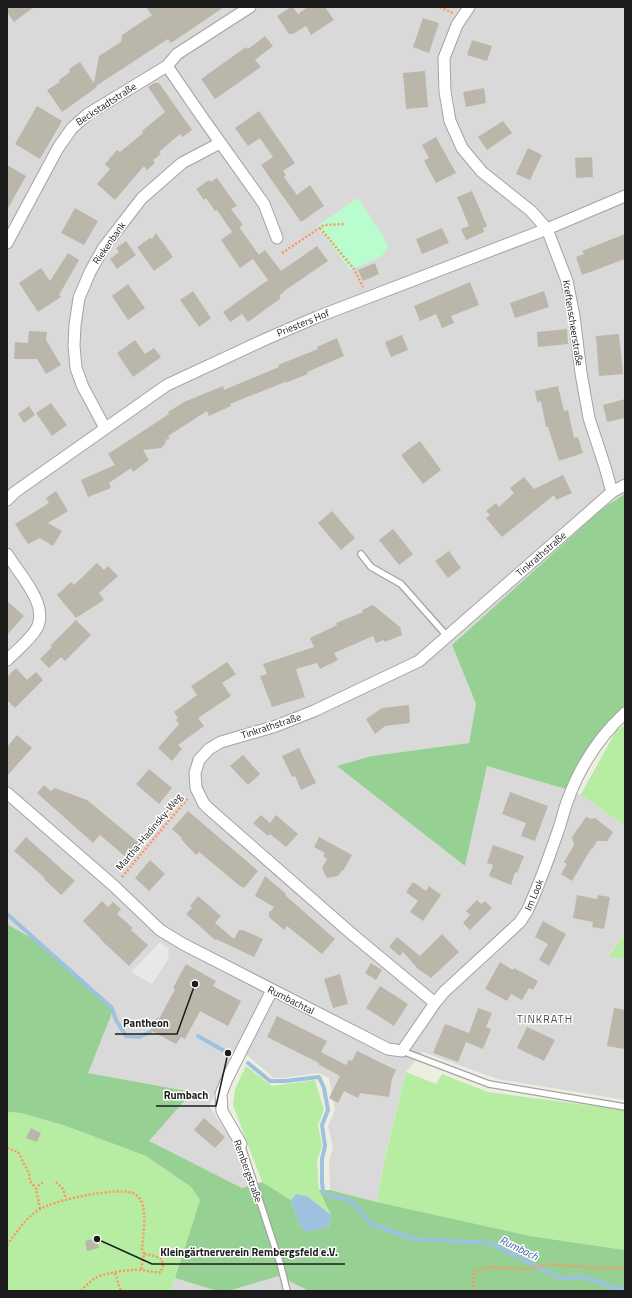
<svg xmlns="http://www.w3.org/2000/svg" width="632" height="1298" font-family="'Titillium Web',sans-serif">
  <rect width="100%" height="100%" fill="#eeede1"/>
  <!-- residential -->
  <path fill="#dad9d9" d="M7,7H625V494L603,508L452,645L476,704L469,743L372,756L465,866L487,766L569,790L585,797L625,826V934L608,955L625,959V1100L497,1079L423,1052L406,1072L385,1155L377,1202L330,1190L329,1161L333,1147L328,1126L335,1110L329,1078L318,1073L282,1078H274L237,1047L209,1106L241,1153L251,1186L242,1188L148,1141L191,1092L88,1073L40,943L7,924Z
    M279,1276L309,1291H228Z
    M175,1278L217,1291H171Z"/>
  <!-- grass -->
  <path fill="#b6eda2" d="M625,725V826L585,797L580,796L616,731Z
    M625,934V959L608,956Z
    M246,1066L272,1086L315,1080L324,1110L318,1125L322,1146L317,1161L319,1190L331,1215L307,1196L296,1194L291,1200L262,1182L233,1105L235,1089Z
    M406,1072L436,1084L442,1074L488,1092L625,1110V1250L530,1236L377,1202L385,1157Z
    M7,1112L21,1113L66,1126L146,1156L191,1187L200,1200L171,1291H7Z"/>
  <!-- forest -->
  <path fill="#96d193" d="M625,494V709L600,731L569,790L487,766L465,866L337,766L372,756L469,743L476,704L452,645L603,508Z
    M7,924L40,943L114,1008L88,1073L192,1092L149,1141L242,1188L262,1182L291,1200L301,1228L328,1227L331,1215L319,1190H330L377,1202L530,1236L625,1250V1291H309L279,1276L228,1291H217L175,1278L200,1200L191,1187L146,1156L66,1126L21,1113L7,1112Z"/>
  <!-- park -->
  <path fill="#b9fdcf" d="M358,198L382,234L388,247L381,257L350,270L317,226Z"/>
  <!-- parking -->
  <path fill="#e8e8e8" d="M160,942L169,949L168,960L152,984L131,972Z"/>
  <!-- water -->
  <path fill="#9ec1e0" d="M296,1194L307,1196L331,1215L328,1227L307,1232L301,1228L291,1200Z"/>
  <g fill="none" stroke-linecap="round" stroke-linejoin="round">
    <!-- stream -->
    <path stroke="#9ec1e0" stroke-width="4" d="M7,914L112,1008L116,1020L126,1036L139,1037L150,1032
      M198,1036L228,1053
      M248,1063L270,1081H285L319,1077L324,1088L328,1110L322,1125L325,1146L322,1159V1182L323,1191L327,1195L349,1200L358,1208L371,1224L414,1239L490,1243L560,1278L583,1277L619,1289L625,1287"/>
  </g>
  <!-- building -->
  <path fill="#bbb6aa" d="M7,7H34L14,22L7,12Z
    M146,7H224L171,43L168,39L96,86L97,87L62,112L47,90L60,82L59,80L70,72L69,69L80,62L94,83L99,56L121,42L122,35L152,15Z
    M291,7H293L298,14L308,7H325L334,20L311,35L306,26L293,34H289L277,16Z
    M423,18L439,23L429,53L413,47Z
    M265,36L273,46L255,60L261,67L215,99L201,79L246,47L248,49Z
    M472,40L492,46L487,61L467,55Z
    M425,71L428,107L406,109L403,73Z
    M154,83H159L192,130L182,137L180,134L159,152L161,154L153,160L155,163L147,170L144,166L115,200L97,184L110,169L105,164L117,150L120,152L143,133L142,131L165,112L148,87Z
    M484,88L486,103L466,107L463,92Z
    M37,106L62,121L40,159L15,144Z
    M259,111L295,163L283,171L286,175L284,177L297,195L310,185L324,206L301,222L261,165L273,157L260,138L248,146L235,128Z
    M503,121L512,133L487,150L478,137Z
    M436,137L456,173L436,183L424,161L429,158L422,145Z
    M528,148L542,155L530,180L516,174Z
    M592,157L593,177L576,178L575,158Z
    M7,165L26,176L7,210Z
    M217,178L237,206L231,209L243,225L232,232L217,210L215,211L206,198L204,200L196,189L209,180L211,182Z
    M472,191L487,226L483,228L484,232L466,240L461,229L469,226L457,197Z
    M75,208L98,221L84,245L61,233Z
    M239,227L259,255L240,268L221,240Z
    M442,228L449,243L422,254L416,239Z
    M156,233L173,257L154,271L137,247L150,238L152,239Z
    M625,234V259L582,275L576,257L584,254L582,251Z
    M126,241L136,255L117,269L110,259L119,252L116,248Z
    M317,246L328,261L287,289L279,296L281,298L248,322L242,314L230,322L223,312L268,280L253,259L265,250L281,271Z
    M68,253L79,260L59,295L61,297L38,312L19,283L41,268L50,281Z
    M375,263L379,274L363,281L358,270Z
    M470,282L479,305L451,316L454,323L442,328L436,314L420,321L414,306Z
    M128,284L145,308L128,320L112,296Z
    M193,291L211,318L199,327L180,300Z
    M544,291L549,307L515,318L510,303Z
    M567,329L568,344L538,347L537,332Z
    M29,331L47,332L46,340L61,365L46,374L37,359H14L15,342L28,343Z
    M619,334L623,374L599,376L596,336Z
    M402,335L408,350L391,357L385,342Z
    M337,338L344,356L307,372L308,374L285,383V382L230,404L231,406L209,416L207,411L168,436L170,438L166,440L165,444L161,448L143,450L149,460L133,472L131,468L109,483L111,488L88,497L81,480L115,465L108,454L169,414L168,412L184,402L223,386L224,390L279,367L278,365L318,349L317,347Z
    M135,340L145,354L154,348L161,357L133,377L117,353Z
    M558,386L564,411L568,410L574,438L578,437L583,453L559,461L548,427H546L541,401L537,402L535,391Z
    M625,399V418L607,422L603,405Z
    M51,403L67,425L52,436L36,413Z
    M29,406L35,415L24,423L18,414Z
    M420,441L441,470L423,484L401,455Z
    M563,475L572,493L556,500L554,495L502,537L486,518L490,515L486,511L496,503L499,507L514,493L510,488L524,477L534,489Z
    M56,491L68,511L48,523L62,531L53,546L40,538L28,544L15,524L49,503L46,498Z
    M332,511L355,538L341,550L318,523Z
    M393,529L413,554L399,565L379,540Z
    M449,551L461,568L448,578L435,561Z
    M97,563L104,570L108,566L118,576L99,593L104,600L76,618L57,595L71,582L74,585Z
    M7,601L24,616L7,635Z
    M373,605L400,627L402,635L385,642L384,640L376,643L373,636L334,653L338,660L320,669L317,663L296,669L305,697L272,707L260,676L267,674L263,664L314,647L310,638L337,625L336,623L363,612L362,610Z
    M76,620L91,635L65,661L61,657L49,668L40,659L52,647L50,646Z
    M227,662L236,674L222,683L231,696L198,718L204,726L178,745L182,749L172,761L158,748L179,724L176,720L178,718L174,712L197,695L191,686Z
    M16,668L27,680L36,672L43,680L15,708L7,700V677Z
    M409,705L410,723L385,726L375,734L366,719L382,708Z
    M17,735L32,748L7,776V747Z
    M299,748L316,783L301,790L295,776L292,777L282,756Z
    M243,755L260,774L248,785L230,766Z
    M149,769L172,788L159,804L136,784Z
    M44,785L51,791L55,788L87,800L139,843L127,858L100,835L93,843L37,793Z
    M510,792L548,806L535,841L521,836L526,823L502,814Z
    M188,811L258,871L244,888L241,886V887L199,852L196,855L181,839L182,838L172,829Z
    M261,815L270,823L276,815L298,834L286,847L270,834L268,836L253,823Z
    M586,817L592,819L595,818L613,832L607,841H597L593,848L591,849L572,881L561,874L567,864L564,862L574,845L572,837Z
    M26,837L75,881L61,895L44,879L45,878L14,851Z
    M319,837L352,855L343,871L342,870L338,876L327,878L322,868L327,859L323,856L325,853L314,847Z
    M493,845L524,856L517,873L515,872L511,885L489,876L493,865L487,863Z
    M150,860L165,874L149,891L135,878Z
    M265,876L286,894L285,895L335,939L322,954L287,926L284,930L269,917V913L274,907L255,896Z
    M413,882L426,891L429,886L441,895L423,921L410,912L418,901L406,892Z
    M577,895L597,899L598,895L610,897L604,929L592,927L593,922L573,918Z
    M198,896L221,916L215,923L234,939L239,930H243L263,939L254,957L216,939L215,940L186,914L192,908L190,906Z
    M477,900L481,904L485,901L492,908L470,930L463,923L470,915L466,911Z
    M102,901L108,907L113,902L121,909L117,914L133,928L131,930L148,945L129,966L100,939H101L83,921Z
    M543,921L566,934L549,966L539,960L548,944L535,937Z
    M442,934L459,952L431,978L418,969L403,952L400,956L389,947L397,937L420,956Z
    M500,962L513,970L514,968L538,981L533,990L529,988L522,1000L511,994L507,1001L485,989Z
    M371,963L382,970L376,980L365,973Z
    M186,964L216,981L213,986L241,1001L228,1026L200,1011L185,1039L181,1037L176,1044L150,1030L157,1018L159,1019L175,989L173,988Z
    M340,974L348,1004L333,1008L324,979Z
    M380,986L408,1004L394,1026L366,1008Z
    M478,1008L492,1013L486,1027L491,1029L483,1049L466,1042L458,1062L433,1053L445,1024L469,1033Z
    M614,1008L625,1010V1049L607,1046Z
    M277,1016L327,1041L321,1052L346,1065L349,1060L352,1061L357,1051L396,1070L392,1079L389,1097L360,1093L358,1098L344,1091L338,1103L329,1098L340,1076L318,1064L319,1063L267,1037Z
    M527,1027L555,1040L544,1061L517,1048Z
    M204,1118L225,1137L215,1148L194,1130Z
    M31,1128L41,1133L37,1142L26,1138Z
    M96,1238L99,1248L87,1251L85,1241Z"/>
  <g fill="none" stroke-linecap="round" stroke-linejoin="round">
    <!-- lane casing -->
    <g stroke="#a3a3a3" stroke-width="8">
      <path id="lane" d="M361,554L371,567L401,584L447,636
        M402,1051L489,1084L625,1107
        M241,1144L280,1263L287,1291"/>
    </g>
    <!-- street casing -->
    <g stroke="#a3a3a3" stroke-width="13">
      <path id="street" d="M469,7L457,25L444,58L445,92L450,121L462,148L482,172L531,211L547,229L567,281L574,316L581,373L589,418L605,467L612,492
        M167,66L202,117L264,204L277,238
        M7,243L58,148L72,128L88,114L167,66L177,54L250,7
        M105,428L83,387L76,368L74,346L75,325L79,298L90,272L104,247L142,198L182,163L220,143
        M7,500L15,492L167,385L266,339L317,317L547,229L625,196
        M7,554C19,574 49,604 37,628C30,640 17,650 7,660
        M7,793L114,886L160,930L183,944L388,1049L402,1051L435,1003L444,992L520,922L527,911C539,886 548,860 557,834C561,824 563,813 567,802C579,768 598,738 625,713
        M435,1003L353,935L208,808L204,804L196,788L195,773L199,760L209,749L221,742L276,726L314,711L419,661L612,492L625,485
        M241,1144L222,1111L221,1094L227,1079L272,990"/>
    </g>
    <!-- path -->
    <path stroke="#ff9661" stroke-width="2.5" stroke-dasharray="2 2" stroke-linecap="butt" d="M440,7L453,13
      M320,228L354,269L363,287
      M282,253L324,225L345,224
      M122,877L188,798
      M7,1148L18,1152L29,1173L30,1181L36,1189
      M56,1182L63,1189L66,1199
      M40,1209L36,1189L39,1185L44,1182
      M7,1245C17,1232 26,1217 40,1209C55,1200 116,1187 132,1193C136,1194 139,1197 141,1201C147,1210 143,1238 142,1249L144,1254
      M115,1273L121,1291
      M81,1291C86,1286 91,1280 97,1277C107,1273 129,1269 140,1270C148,1270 154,1273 161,1272L163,1266L162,1259L155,1256L144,1254L141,1270
      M473,1291L474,1272L489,1267L528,1269L548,1264L596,1268H625"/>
    <!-- lane -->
    <use href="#lane" stroke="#fff" stroke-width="5.5"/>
    <!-- street -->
    <use href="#street" stroke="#fff" stroke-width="11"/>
  </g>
  <g text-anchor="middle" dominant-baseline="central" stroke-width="3" stroke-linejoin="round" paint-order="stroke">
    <!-- street labels -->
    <g font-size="10" fill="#1c1c1c" stroke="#fff">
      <text transform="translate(106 104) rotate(-33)">Beckstadtstraße</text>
      <text transform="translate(109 243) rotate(-55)">Riekenbank</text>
      <text transform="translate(303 323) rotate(-22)">Priesters Hof</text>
      <text transform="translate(573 323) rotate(81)">Kreftenscheerstraße</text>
      <text transform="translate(541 554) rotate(-41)">Tinkrathstraße</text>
      <text transform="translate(271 726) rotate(-18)">Tinkrathstraße</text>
      <text transform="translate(149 832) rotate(-50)">Martha-Hadinsky-Weg</text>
      <text transform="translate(534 895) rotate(-67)">Im Look</text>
      <text transform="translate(291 1000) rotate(27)">Rumbachtal</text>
      <text transform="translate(248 1171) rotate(70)">Rembergstraße</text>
    </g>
    <!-- neighbourhood labels -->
    <g font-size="11" letter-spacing="1" fill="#4f4f4f" stroke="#fff">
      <text x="545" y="1019">TINKRATH</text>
    </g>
    <!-- water labels -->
    <g font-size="11" font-style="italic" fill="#4360b1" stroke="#fff">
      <text transform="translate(519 1248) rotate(26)">Rumbach</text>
    </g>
  </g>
  <!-- callouts -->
  <path fill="none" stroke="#1c1c1c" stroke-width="1.5" d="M195 984L177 1034H115M228 1053L216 1106H156M97 1239L152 1264H345"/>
  <g fill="#1c1c1c" stroke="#fff" stroke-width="1.5">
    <circle cx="195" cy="984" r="4"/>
    <circle cx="228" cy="1053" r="4"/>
    <circle cx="97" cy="1239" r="4"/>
  </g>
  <g font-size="11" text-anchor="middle" font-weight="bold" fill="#1c1c1c" stroke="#fff" stroke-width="3" stroke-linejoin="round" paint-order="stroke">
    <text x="146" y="1027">Pantheon</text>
    <text x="186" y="1099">Rumbach</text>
    <text x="249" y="1256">Kleingärtnerverein Rembergsfeld e.V.</text>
  </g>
  <!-- border -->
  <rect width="632" height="1298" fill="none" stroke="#1c1c1c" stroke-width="16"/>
</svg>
